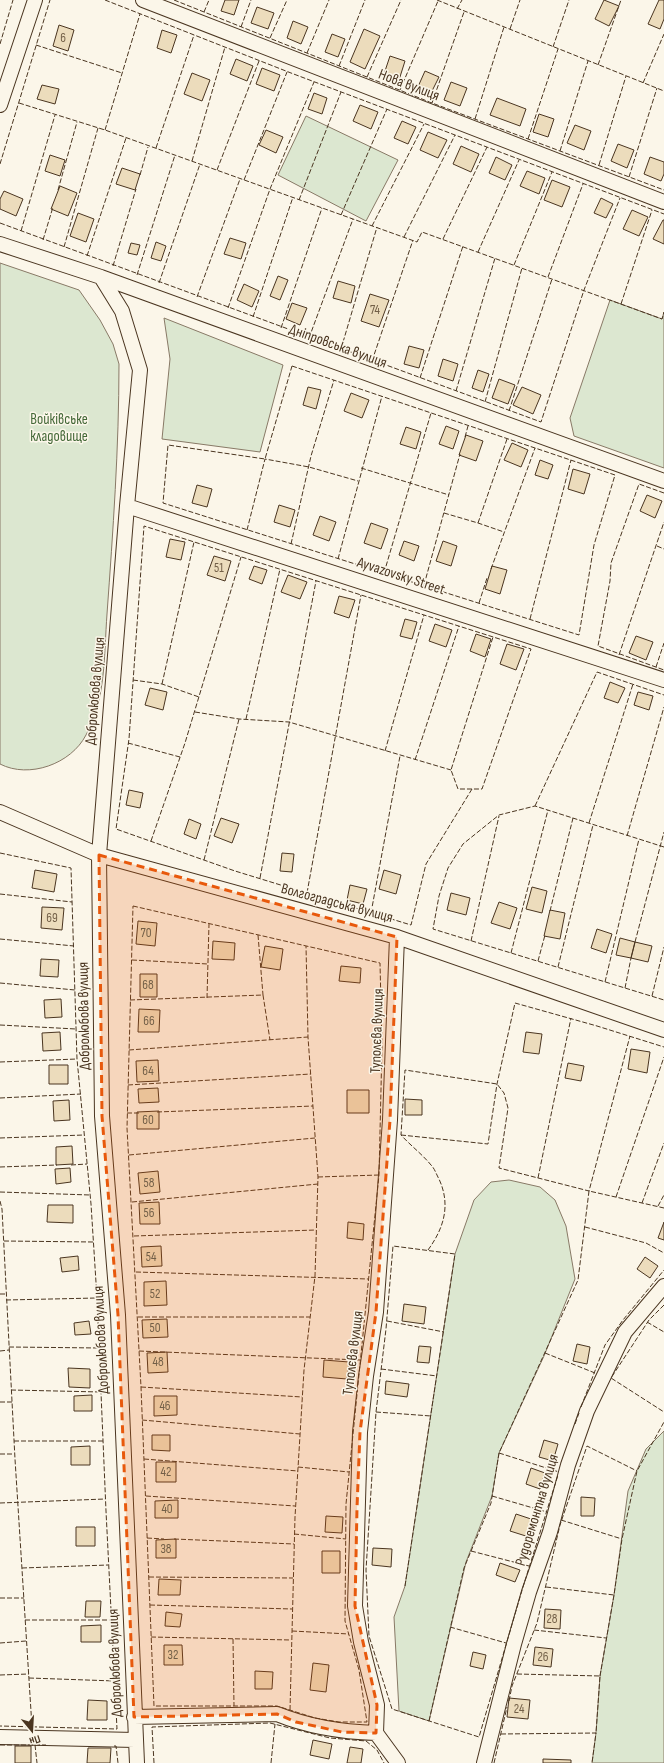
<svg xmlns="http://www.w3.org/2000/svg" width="664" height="1763" font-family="'Sofia Sans Condensed',sans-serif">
  <rect width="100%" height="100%" fill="#fbf6e9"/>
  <!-- green -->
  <path fill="#dce7d0" stroke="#887966" d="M306,116L398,160L366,221L278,175Z
    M0,263L79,290L100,320L113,344L119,364C119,448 113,531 107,614C104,655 106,699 86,735C71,764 29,779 0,764Z
    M610,300L662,319L664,312V468L574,436L570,418Z
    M164,318L283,365L260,452L162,439L170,359Z
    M509,1180L540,1187L555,1200L566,1226L575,1279L544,1356L499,1453L492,1496L466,1562L429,1721L399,1711L394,1617L405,1586L455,1254L474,1200L491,1182Z
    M664,1431V1763H592L596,1733L600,1676L614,1595L628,1491L646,1449Z"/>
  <!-- building -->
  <path fill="#ecdcbc" stroke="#4a3520" d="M225,0H239L234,15L221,11Z
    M604,0L619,6L609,26L595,19Z
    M659,0H664V19L660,29L648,24Z
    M257,7L274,13L268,29L251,23Z
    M293,21L308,27L301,44L287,38Z
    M59,25L74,30L68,51L53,46Z
    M364,29L380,36L365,69L350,62Z
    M162,30L177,35L171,53L157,48Z
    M332,34L345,39L338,57L325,52Z
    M390,56L405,61L399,80L384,74Z
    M236,59L253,66L247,81L230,74Z
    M262,68L280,75L274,91L256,84Z
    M425,71L439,77L430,95L417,89Z
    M192,73L210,80L202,101L184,94Z
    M451,82L467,88L460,106L444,100Z
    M42,85L59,89L55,104L37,99Z
    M314,93L327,98L322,114L308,109Z
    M497,98L526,109L520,126L490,115Z
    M360,105L378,112L371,129L353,121Z
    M539,114L554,119L548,137L533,132Z
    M402,121L416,127L408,144L394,138Z
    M575,125L591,131L584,150L567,143Z
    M266,130L283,137L276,153L259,145Z
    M428,132L447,140L438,158L420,150Z
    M618,144L634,150L627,168L611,161Z
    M461,146L479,154L471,172L453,164Z
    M50,155L65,160L60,176L45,171Z
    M496,157L512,165L505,180L489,173Z
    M650,157L664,162V174L661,181L644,174Z
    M122,168L140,174L135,190L116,184Z
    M527,171L545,178L539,194L520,186Z
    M552,180L570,187L562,207L544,200Z
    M60,186L77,193L68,216L51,209Z
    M4,191L23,199L16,216L0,209V199Z
    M601,198L613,204L606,218L594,213Z
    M632,210L648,217L639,236L623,229Z
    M78,213L94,219L86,242L70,236Z
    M663,220H664V244L653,239Z
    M230,238L246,243L241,259L224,254Z
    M156,242L166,246L161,261L151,258Z
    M131,243L140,245L137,255L128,253Z
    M278,276L288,280L280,300L270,296Z
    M338,281L355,286L351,303L333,298Z
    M244,284L259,291L252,307L237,300Z
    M370,294L389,300L379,327L361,321Z
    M292,303L307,308L300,325L286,319Z
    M409,346L424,350L419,368L404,364Z
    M443,359L458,364L453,381L438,376Z
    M478,370L489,374L483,392L472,388Z
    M499,379L515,385L508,404L492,398Z
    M308,387L321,390L316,409L303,405Z
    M522,387L541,395L533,414L513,405Z
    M351,393L369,400L362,418L344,411Z
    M446,426L459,431L453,449L439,444Z
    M406,427L421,432L416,449L400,444Z
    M466,435L483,441L476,461L459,455Z
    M512,443L528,450L521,467L504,460Z
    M540,460L553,465L548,479L535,475Z
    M573,469L590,474L584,494L568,489Z
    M197,485L212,489L207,507L192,503Z
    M647,495L662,501L655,518L640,511Z
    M279,505L295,510L290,527L274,522Z
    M320,516L336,522L329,541L313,535Z
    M371,523L388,529L381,549L364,543Z
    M170,539L185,542L181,560L166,557Z
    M404,541L419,546L414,561L399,555Z
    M443,541L457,546L451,566L436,561Z
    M214,556L231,561L225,581L207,575Z
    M254,566L267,570L262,584L249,579Z
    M492,566L507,570L500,594L485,589Z
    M288,575L307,582L300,599L281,592Z
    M339,596L355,600L349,618L334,613Z
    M405,619L417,622L412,639L400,636Z
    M435,624L452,630L446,647L429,641Z
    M476,634L491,639L485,657L470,651Z
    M636,636L653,642L646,660L629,653Z
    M507,644L524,649L516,670L500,664Z
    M610,682L625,688L618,703L604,698Z
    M150,688L167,692L163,710L145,705Z
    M638,692L653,696L649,710L634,705Z
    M129,790L143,793L140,808L126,805Z
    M221,818L239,824L232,843L214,836Z
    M189,819L201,824L196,839L184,834Z
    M282,853L294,854L292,872L280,871Z
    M35,870L57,874L54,892L32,888Z
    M384,870L401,875L396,894L379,889Z
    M350,885L367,889L363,904L347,900Z
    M532,887L547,891L542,913L526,909Z
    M451,893L470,898L466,915L447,910Z
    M499,902L517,908L510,929L491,923Z
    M42,907L64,908L62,930L41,928Z
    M550,910L565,913L560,939L544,936Z
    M138,921L157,923L155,946L136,944Z
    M597,929L612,934L606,953L591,948Z
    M620,938L635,942L631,958L616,955Z
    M213,941L235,943L234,960L212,959Z
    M635,942L652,946L648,962L631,958Z
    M265,946L283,949L280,970L261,967Z
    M41,959L59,960L58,977L40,976Z
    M341,966L361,968L360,983L339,981Z
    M140,974H157V997H140Z
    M61,999L62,1017L45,1018L44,1000Z
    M139,1009L160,1010L159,1032H138Z
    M60,1032L61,1050L43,1051L42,1033Z
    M526,1032L542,1034L539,1054L523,1052Z
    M631,1049L650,1052L647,1073L628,1069Z
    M158,1060L159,1081L137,1082L136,1061Z
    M568,1063L584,1066L581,1081L565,1078Z
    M49,1065H68V1084H49Z
    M158,1088L159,1102L139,1103L138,1089Z
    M347,1090H369V1113H347Z
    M405,1099L422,1100V1115H405Z
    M69,1100L70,1120L54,1121L53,1101Z
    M159,1111V1129H137V1112Z
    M72,1146L73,1164L56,1165V1147Z
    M70,1168L71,1182L56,1184L55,1169Z
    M158,1171L160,1192L140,1194L138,1173Z
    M159,1202L160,1224H140L139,1203Z
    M48,1205H73V1223L47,1222Z
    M348,1222L364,1224L363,1240L347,1238Z
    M664,1222V1240L658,1238Z
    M161,1246L162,1266L142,1267L141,1247Z
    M78,1256L79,1270L62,1272L60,1258Z
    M645,1257L658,1266L650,1278L637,1269Z
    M166,1281L167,1305L144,1306V1282Z
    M404,1304L426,1307L424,1324L402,1321Z
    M167,1319L168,1337L143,1338L142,1320Z
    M89,1321L91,1334L75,1335L74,1323Z
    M577,1344L590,1347L587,1364L573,1361Z
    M419,1346L431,1347L429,1363L417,1362Z
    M167,1352L168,1372L148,1373L147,1353Z
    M324,1360L349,1362L347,1379L323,1377Z
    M68,1368L90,1369V1388L69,1387Z
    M386,1381L409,1384L407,1397L385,1394Z
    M92,1395V1411H74V1396Z
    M154,1396H177V1415L154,1416Z
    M152,1435H170V1451L152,1450Z
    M544,1440L558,1444L553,1461L539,1457Z
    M90,1446V1465H71V1447Z
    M156,1462H176V1482H156Z
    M531,1468L545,1473L540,1489L526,1484Z
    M581,1497L595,1498L594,1516H581Z
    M178,1500V1518H155V1501Z
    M516,1514L534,1520L529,1537L510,1531Z
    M326,1516L343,1517L342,1533L325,1532Z
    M76,1527H95V1546H76Z
    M176,1539V1558H156V1540Z
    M373,1548L392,1549L391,1567L372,1565Z
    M322,1551H340V1573H322Z
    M500,1563L520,1570L515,1582L496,1575Z
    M159,1579L181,1580L180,1595H158Z
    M86,1601H101L100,1617H85Z
    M545,1609L561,1610L560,1629L544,1628Z
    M166,1612L182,1614L180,1627L165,1626Z
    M101,1625V1642H81V1626Z
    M164,1645H182L183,1665H164Z
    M535,1647L553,1649L551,1667L533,1665Z
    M473,1652L486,1655L483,1669L470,1666Z
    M313,1663L329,1665L326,1692L310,1690Z
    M255,1671L273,1672L272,1689H255Z
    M509,1698L530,1700L528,1719L507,1717Z
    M88,1700L107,1701V1720H87Z
    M313,1740L332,1744L329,1759L310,1755Z
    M15,1746H31V1763H15Z
    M350,1747L363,1749L361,1763H347Z
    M88,1748H111L110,1763H87Z
    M543,1759L571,1760V1763H543Z"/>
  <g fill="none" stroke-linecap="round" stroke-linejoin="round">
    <!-- minor casing -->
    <g stroke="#4a3520" stroke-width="16">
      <path id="minor" d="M143,0L664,202
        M0,105L35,0
        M0,244L101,277L664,481
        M101,277L122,311L140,370L127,506L99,855L102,1116L118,1315L137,1763
        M127,506L664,680
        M0,812L99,855L397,937L664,1030
        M397,937L390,1120L376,1312L366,1376L360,1432L355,1606L361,1642L377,1705L376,1733L398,1763
        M134,1717L277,1714C309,1727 341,1732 376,1733
        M0,1737L135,1740
        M484,1763L514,1644L529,1592L550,1532L568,1465L587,1411L625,1332L664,1286"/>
    </g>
    <!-- minor -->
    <use href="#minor" stroke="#fbf6e9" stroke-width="14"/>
    <!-- fence -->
    <path stroke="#4a3520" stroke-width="1" stroke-dasharray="5 2" stroke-linecap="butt" d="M105,0L291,73L664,214
      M174,0L432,103L664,190
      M437,0L664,91
      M457,9L462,0
      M204,12L209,0
      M241,27L251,0
      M510,29L520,0
      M270,38L287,0
      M0,44L13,0
      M36,45L122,73
      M553,47L569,0
      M307,53L329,0
      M598,65L621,0
      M339,66L365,0
      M367,77L401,0
      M643,83L664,34
      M400,90L438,1
      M19,103L105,130L417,242L422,232L662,319L664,312
      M432,103L464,12
      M475,119L504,27
      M105,130L140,14
      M528,139L558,49
      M156,148L194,35
      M560,151L588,61
      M192,161L225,47
      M0,164L50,0
      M599,165L626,76
      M217,170L259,61
      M140,175L148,147
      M629,177L657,88
      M244,180L287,72
      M58,190L77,122
      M299,200L341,92
      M341,215L387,109
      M0,223L541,422L584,290L620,198
      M372,226L424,124
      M21,231L55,115
      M404,237L455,135
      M443,239L487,147
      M43,240L53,207
      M64,247L98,128
      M478,252L519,160
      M87,256L126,138
      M514,265L552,172
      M113,266L136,189
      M137,275L175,155
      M548,277L583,184
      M159,283L200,164
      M197,297L240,179
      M621,304L652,210
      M228,308L270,189L314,82
      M253,317L293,197
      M281,328L322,208
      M309,338L353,219
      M341,349L377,227
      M372,361L413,240
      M292,366L615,475L594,545L579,635L163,503L168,445L265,459Z
      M420,378L463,246
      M456,391L495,258
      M485,402L522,268
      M509,411L552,279
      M465,437L468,426
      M361,468L449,495
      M664,493L639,484L611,563L610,581L598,646L664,670
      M444,513L478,523L504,532
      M478,523L507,439
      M247,530L265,459L309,467L358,481
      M291,544L311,456L334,380
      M657,546L664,549
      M338,559L382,396
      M491,569L535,448
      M384,573L431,413
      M424,585L460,454
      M479,603L487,578
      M530,619L571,460
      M619,655L664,522
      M656,667L664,643
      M133,680L162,684L199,697
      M162,684L194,542
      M195,712L239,719L289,722L451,770
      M246,719L280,569
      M128,743L180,757
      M385,751L424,615
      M415,760L459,626
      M472,789L426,864L411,925L235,871L116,829L129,739L144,526L531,649L482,789H458L451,770L493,637
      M535,806L597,672L664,695
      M589,823L633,684
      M627,836L664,707
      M151,841L185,743L241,557
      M664,847L535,806L499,815L463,844L448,868L439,896L433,929L664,1000
      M0,853L71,868L77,1059L91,1204L97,1298L106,1511L117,1729L0,1726
      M204,860L239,719
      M260,878L316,581
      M307,893L361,595
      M0,894L72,902
      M133,906L380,963L382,1046L379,1175L346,1504L345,1621L359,1670L367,1722H339L315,1718L277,1706H154L141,1387L127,1128Z
      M550,911L573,818
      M371,913L400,756
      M258,935L263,995
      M0,939L74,946
      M471,941L499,816
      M635,942L664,832
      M511,953L548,810
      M132,960L208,964
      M538,961L545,935
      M558,967L593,825
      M605,982L639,839
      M0,983L75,990
      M625,988L631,958
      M652,996L664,947
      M207,998L209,924
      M130,1000L263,995L270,1040
      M0,1025L76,1029
      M129,1050L308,1037
      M0,1062L77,1059
      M128,1085L311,1074
      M0,1098L81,1094
      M157,1112L313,1106
      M127,1113H139
      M401,1135L488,1144L497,1084L515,1003L597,1026L664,1047
      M0,1138L84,1135
      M129,1155L315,1138
      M71,1165L87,1164
      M0,1167L57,1165
      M318,1177L379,1175
      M538,1178L571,1018
      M0,1192L90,1195
      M616,1197L664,1057
      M0,1201L2,1209L15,1459L32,1727
      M132,1202L318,1184
      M642,1203L664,1143
      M658,1206L664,1195
      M585,1227L646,1243L664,1253
      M134,1236L316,1230
      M4,1241L93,1242
      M428,1250C444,1228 451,1205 439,1179C436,1174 435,1169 431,1165C422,1154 411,1146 401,1135L405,1070L497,1084L504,1093L508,1108L499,1168L589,1191L630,1036
      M136,1272L368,1279
      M0,1294H7
      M6,1300L97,1298
      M664,1305L649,1320L611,1378L664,1412
      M138,1317H310
      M387,1321L444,1332
      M647,1322L664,1332
      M9,1347L99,1348
      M0,1351L9,1350
      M139,1351L360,1360
      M545,1353L595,1373
      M381,1369L437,1376
      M141,1387L302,1397
      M11,1390L101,1392
      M0,1402H12
      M581,1407L605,1345L623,1320L664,1270
      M376,1412L431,1416
      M142,1420L300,1434
      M575,1424L579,1413
      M14,1441H103
      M499,1453L559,1472
      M0,1454H14
      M144,1459L298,1471
      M298,1467L349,1472
      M146,1496L295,1506
      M492,1496L547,1512
      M0,1503L105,1499
      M561,1520L622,1539
      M294,1534L346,1539
      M147,1538L164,1539
      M174,1539L294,1544
      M471,1551L529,1566
      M22,1568L108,1565
      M149,1577L293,1578
      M405,1586L455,1254L393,1246L386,1329L376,1412L366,1570L369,1636L392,1709L479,1737L523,1587L558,1475
      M546,1587L614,1595
      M0,1598H24
      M150,1605L292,1609
      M25,1620H111
      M450,1627L506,1643
      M534,1630L606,1638
      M292,1631L349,1634
      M151,1637L291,1640
      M233,1639L234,1706
      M0,1643L26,1641
      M517,1674L600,1676L596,1733
      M0,1675L29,1674
      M600,1676L614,1595L622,1539L637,1471L664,1422
      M29,1678L115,1681
      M509,1701L512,1686L537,1623L560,1525L587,1446L637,1471
      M290,1710L295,1517L304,1370L315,1276L318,1177L308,1037L306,946
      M429,1721L464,1568L491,1503L499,1453L578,1280L589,1191L664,1208
      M501,1734L596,1733L592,1763
      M0,1745H46
      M35,1745L37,1763
      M114,1746H116L118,1763
      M154,1763L152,1727L270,1723L330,1738L366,1741L377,1750L384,1763
      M271,1763L275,1724
      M494,1763L507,1707"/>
  </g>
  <!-- marked area -->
  <path fill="#e8590c" fill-opacity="0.2" stroke="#e8590c" stroke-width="3" stroke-dasharray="8 5" stroke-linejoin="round" d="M99,855L397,937L390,1120L376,1312L360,1432L357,1508L355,1606L377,1705L376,1733L342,1732L296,1722L277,1714L134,1717L118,1315L102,1116Z"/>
  <g text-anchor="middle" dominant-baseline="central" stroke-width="3" stroke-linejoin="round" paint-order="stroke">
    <!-- number labels -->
    <g font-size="13" fill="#725f47">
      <text x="63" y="38">6</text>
      <text x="375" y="310">74</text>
      <text x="219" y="568">51</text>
      <text x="52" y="918">69</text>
      <text x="146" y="933">70</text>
      <text x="148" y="985">68</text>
      <text x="149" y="1021">66</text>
      <text x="148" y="1071">64</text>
      <text x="148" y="1120">60</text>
      <text x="149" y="1183">58</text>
      <text x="149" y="1213">56</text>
      <text x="151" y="1257">54</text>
      <text x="155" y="1294">52</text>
      <text x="155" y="1328">50</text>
      <text x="158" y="1362">48</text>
      <text x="165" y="1406">46</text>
      <text x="166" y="1472">42</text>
      <text x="167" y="1509">40</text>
      <text x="166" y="1549">38</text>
      <text x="552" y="1619">28</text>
      <text x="173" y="1655">32</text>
      <text x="543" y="1657">26</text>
      <text x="519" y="1709">24</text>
    </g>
    <!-- street labels -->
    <g font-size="15" fill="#4a3520" stroke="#fbf6e9">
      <text transform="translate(409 85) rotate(21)">Нова вулиця</text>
      <text transform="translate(338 346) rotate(20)">Дніпровська вулиця</text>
      <text transform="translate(401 576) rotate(18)">Ayvazovsky Street</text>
      <text transform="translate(95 691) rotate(-85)">Добролюбова вулиця</text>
      <text transform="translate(337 903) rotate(15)">Волгоградська вулиця</text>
      <text transform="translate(84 1016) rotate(-91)">Добролюбова вулиця</text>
      <text transform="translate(377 1031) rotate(-88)">Туполєва вулиця</text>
      <text transform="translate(101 1340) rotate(-93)">Добролюбова вулиця</text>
      <text transform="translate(353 1353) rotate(-83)">Туполєва вулиця</text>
      <text transform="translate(537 1510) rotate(-73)">Рудоремонтна вулиця</text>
      <text transform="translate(115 1663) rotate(-92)">Добролюбова вулиця</text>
    </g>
    <!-- park labels -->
    <g font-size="15" fill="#436837" stroke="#fbf6e9">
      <text x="59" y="419">Войківське<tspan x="59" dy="17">кладовище</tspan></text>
    </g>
  </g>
  <!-- north arrow -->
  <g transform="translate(32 1731) rotate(162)" stroke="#fbf6e9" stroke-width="3" paint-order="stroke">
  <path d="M0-3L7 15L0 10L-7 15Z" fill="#4a3520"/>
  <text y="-6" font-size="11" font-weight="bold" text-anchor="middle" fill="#4a3520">Пн</text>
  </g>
</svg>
